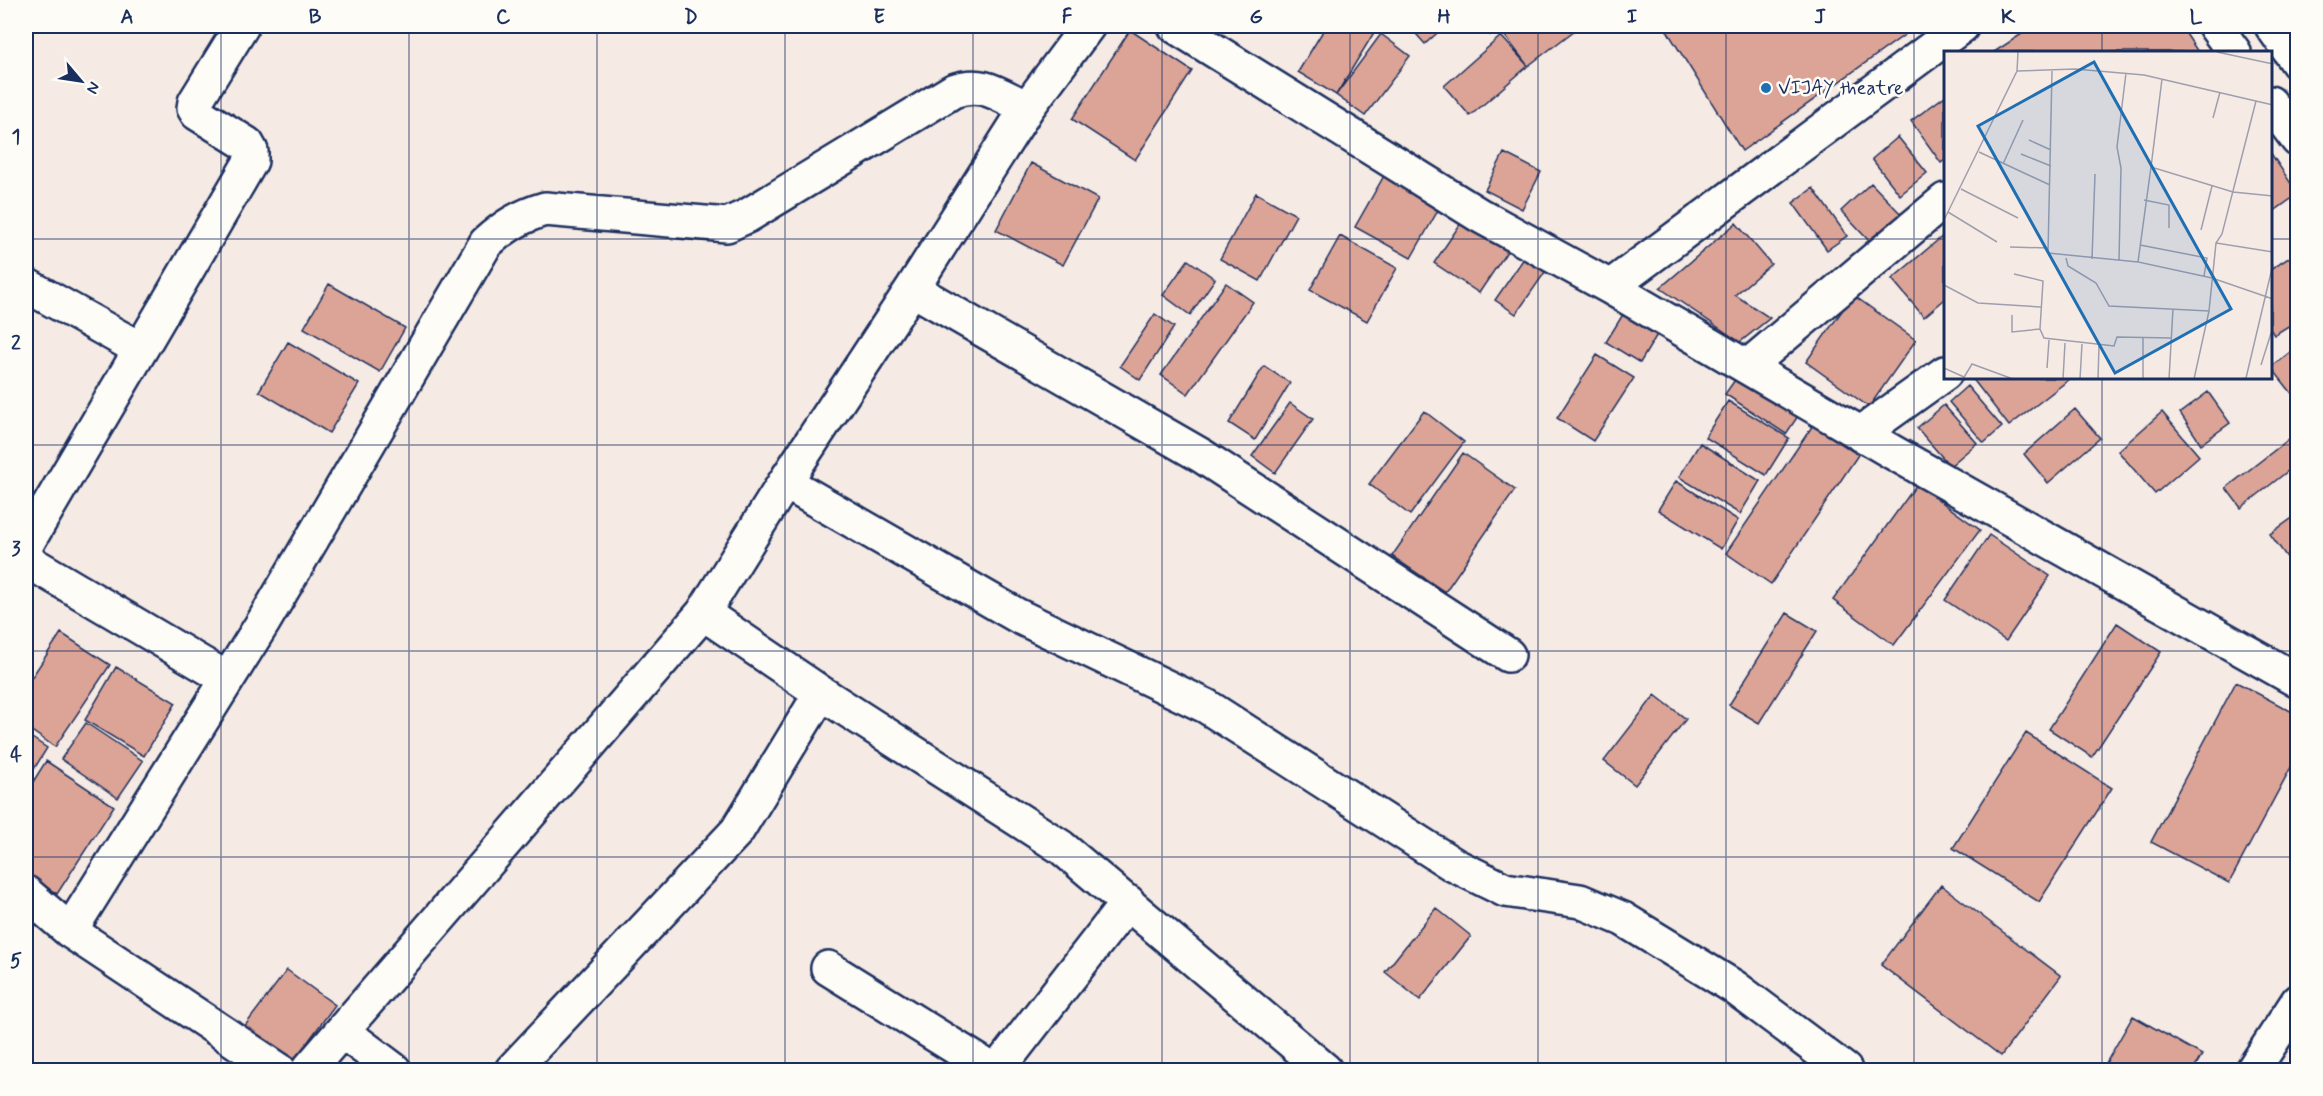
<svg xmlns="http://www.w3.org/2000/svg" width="2323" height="1096" font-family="Mynerve,sans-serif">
  <rect width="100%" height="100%" fill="#f6eae4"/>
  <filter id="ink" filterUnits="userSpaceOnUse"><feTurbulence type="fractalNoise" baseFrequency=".0167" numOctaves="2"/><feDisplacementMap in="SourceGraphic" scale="12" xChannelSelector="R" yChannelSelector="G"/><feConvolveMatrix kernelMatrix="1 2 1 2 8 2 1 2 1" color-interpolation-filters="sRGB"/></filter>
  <g filter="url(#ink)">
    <!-- building -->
    <path fill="#dca496" stroke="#1b2f5e" stroke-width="1.5" d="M1326,26H1378L1336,95L1298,72Z
      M1409,26H1445L1425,44Z
      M1483,26H1503L1490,35Z
      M1518,26H1577L1579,27L1528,66L1505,36Z
      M1664,26H1917L1742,151Z
      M2034,26H2181L2198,52H1994Z
      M1130,30L1192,71L1135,160L1072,119Z
      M1381,34L1410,56L1365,116L1336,95Z
      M1501,36L1528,66L1470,116L1444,86Z
      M1945,96V160L1941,163L1911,121Z
      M1898,137L1927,173L1900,195L1872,159Z
      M2270,152L2298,194L2270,214Z
      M1504,153L1541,172L1522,209L1485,190Z
      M1031,163L1098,199L1063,265L996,230Z
      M1389,167L1445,198L1411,258L1355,227Z
      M1871,183L1901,214L1871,243L1841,211Z
      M1813,188L1847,236L1827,250L1793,203Z
      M1256,193L1296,215L1260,281L1220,259Z
      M1467,214L1512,244L1479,293L1434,263Z
      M1736,223L1771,264L1735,295L1770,318L1740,342L1660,288Z
      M1945,234V299L1924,317L1892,279Z
      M1340,236L1397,268L1367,321L1310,290Z
      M1529,251L1550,265L1516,314L1495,300Z
      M2298,252V320L2274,335L2270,329V270Z
      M1188,260L1215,279L1190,315L1163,295Z
      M1226,283L1253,302L1188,394L1161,375Z
      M329,284L405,328L380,372L304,328Z
      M1853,295L1916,340L1869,407L1806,362Z
      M1630,303L1664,323L1640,363L1606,342Z
      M1155,314L1174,327L1140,380L1120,366Z
      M288,342L359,384L329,433L259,391Z
      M2298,346V401L2271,367Z
      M1597,355L1634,378L1593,441L1557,418Z
      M1264,366L1290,383L1255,440L1229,423Z
      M1737,377L1798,416L1786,434L1725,394Z
      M1972,378H2071L2009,426Z
      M1967,386L2002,427L1984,443L1949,402Z
      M2208,392L2230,423L2201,444L2180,413Z
      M1728,401L1789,438L1766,475L1705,437Z
      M1290,403L1313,419L1275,473L1252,456Z
      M1944,405L1977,443L1950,466L1917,428Z
      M2075,409L2100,438L2048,483L2024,454Z
      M1424,411L1464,442L1410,515L1369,484Z
      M2162,412L2199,456L2155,494L2118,451Z
      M1813,425L1858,455L1771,584L1726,553Z
      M2298,432V463L2241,508L2226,488Z
      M1700,443L1760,481L1740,514L1679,477Z
      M1463,453L1515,490L1445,592L1392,556Z
      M1676,481L1738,520L1721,549L1658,510Z
      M1917,484L1980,530L1894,645L1833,600Z
      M2298,514V558L2291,563L2270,534Z
      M1989,535L2050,576L2006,641L1945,600Z
      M1787,613L1817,631L1759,723L1729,705Z
      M2117,623L2161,652L2092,757L2049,729Z
      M61,633L110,665L55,747L26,727V686Z
      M116,667L176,703L144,756L85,720Z
      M2236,682L2298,715V754L2229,883L2151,842Z
      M1655,695L1686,719L1635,785L1604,761Z
      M86,723L143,761L118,798L61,759Z
      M2026,733L2112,788L2039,902L1953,848Z
      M26,734L47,748L26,782Z
      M46,761L114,806L57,894L26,874V793Z
      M1941,885L2061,976L2001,1056L1881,965Z
      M1436,908L1471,936L1420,1000L1385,972Z
      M287,970L335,1005L293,1062L244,1027Z
      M2133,1016L2202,1055L2193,1070H2102Z"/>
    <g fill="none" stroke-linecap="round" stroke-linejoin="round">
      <!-- street casing -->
      <g stroke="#1b2f5e" stroke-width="38">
        <path id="street" d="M1175,26L1479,215L1610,287L1894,453L2298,681
          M26,285L140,349
          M1610,287L1962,26
          M912,289L1202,456L1508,655
          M1747,367L1945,200
          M1860,434L1945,373
          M785,482L1018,616L1206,706L1454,865L1505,890L1580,901L1623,919L1734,987L1845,1070
          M26,545L251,161V151L247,144L197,113L194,108L195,102L242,26
          M26,560L226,678
          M703,613L785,482L912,289L1027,108L1088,26
          M26,893L70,931
          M828,968L984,1065L994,1068L1002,1064L1128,902
          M342,1031L394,1070
          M279,1070L70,931L264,621L486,243C505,226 521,216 545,209L727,225L747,216L953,91C983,80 999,95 1027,108
          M308,1070L703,613L821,693L1061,847L1325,1070
          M512,1070L737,831L821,693
          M2253,1070L2298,1001"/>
      </g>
      <!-- highway casing -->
      <g stroke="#1b2f5e" stroke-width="38">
        <path id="highway" d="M2215,26L2234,52
          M2272,26L2298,63
          M2270,103L2298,140"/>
      </g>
      <!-- street -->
      <use href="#street" stroke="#fdfcf7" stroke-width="33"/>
      <!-- highway -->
      <use href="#highway" stroke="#fdfcf7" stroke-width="33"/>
    </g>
  </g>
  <!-- grid -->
  <path fill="none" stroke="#1b2f5e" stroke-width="1.5" stroke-opacity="0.55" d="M221,26V1070M409,26V1070M597,26V1070M785,26V1070M973,26V1070M1162,26V1070M1350,26V1070M1538,26V1070M1726,26V1070M1914,26V1070M2102,26V52M26,239H1945M2270,239H2298M2102,378V1070M26,445H2298M26,651H2298M26,857H2298"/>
  <!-- markers -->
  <circle fill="#1f6fb2" stroke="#fdfcf7" stroke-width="2" cx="1766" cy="88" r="6"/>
  <g text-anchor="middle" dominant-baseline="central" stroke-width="5" stroke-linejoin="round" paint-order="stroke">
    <!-- poi labels -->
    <g font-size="20" fill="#1b2f5e" stroke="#fdfcf7" text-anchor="start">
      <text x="1778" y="88">VIJAY theatre</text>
    </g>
  </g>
  <!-- overview -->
  <g transform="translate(1944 51)">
    <rect width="328" height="328" fill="#f6eae4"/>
    <path fill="none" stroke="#9e9fae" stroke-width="1.5" d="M273,1L329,13M73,20L131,18L200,24L329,54M108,20L104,202L194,211M218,28L207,116L289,141L329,145M312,50L278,183L272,192L329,201M269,67L276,41M85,89L107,99M35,101L106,134M77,103L107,115M59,113L79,69M207,116L194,211L268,227L329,248M17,138L74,167M200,149L225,154V177M4,161L53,191M0,169L73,20L74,1M257,179L268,135M196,194L263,207L260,225M66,196L104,197M122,207L124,215L152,232L165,255L265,260L272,192M148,208L151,123M175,210L177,117L173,96L182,22M70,223L99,230L96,278L100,287L170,295L173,286L228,287M0,234L34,252L97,256M68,264V281L96,278M317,314L328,279M0,317L20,326M103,317L105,289M19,328L28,313L69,328M119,328L121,292M136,328L138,293M154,328L155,295M199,328V287M225,328L229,258M250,328L265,260M297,328L302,327L329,213"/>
    <path fill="#1f6fb2" fill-opacity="0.15" stroke="#1f6fb2" stroke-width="3" d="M150,11L287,258L171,322L34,75Z"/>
    <rect width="328" height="328" fill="none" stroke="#1b2f5e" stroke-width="3"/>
  </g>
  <!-- margin -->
  <rect width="2323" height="1096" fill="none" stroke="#fdfcf7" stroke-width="66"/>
  <!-- north arrow -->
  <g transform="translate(81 81) rotate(119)" stroke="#fdfcf7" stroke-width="4.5" paint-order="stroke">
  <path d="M0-4.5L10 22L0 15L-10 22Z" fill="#1b2f5e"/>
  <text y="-9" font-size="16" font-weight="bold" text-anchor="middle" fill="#1b2f5e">N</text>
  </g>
  <rect x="33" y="33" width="2257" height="1030" fill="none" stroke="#1b2f5e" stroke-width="2"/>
  <g font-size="20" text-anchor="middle" font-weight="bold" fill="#1b2f5e">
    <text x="127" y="23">A</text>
    <text x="315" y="23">B</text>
    <text x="503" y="23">C</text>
    <text x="691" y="23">D</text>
    <text x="879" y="23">E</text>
    <text x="1067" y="23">F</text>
    <text x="1256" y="23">G</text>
    <text x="1444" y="23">H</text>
    <text x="1632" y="23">I</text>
    <text x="1820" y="23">J</text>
    <text x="2008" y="23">K</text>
    <text x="2196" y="23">L</text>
    <text x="16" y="143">1</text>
    <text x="16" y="349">2</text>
    <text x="16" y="555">3</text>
    <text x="16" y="761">4</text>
    <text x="16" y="967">5</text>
  </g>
</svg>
